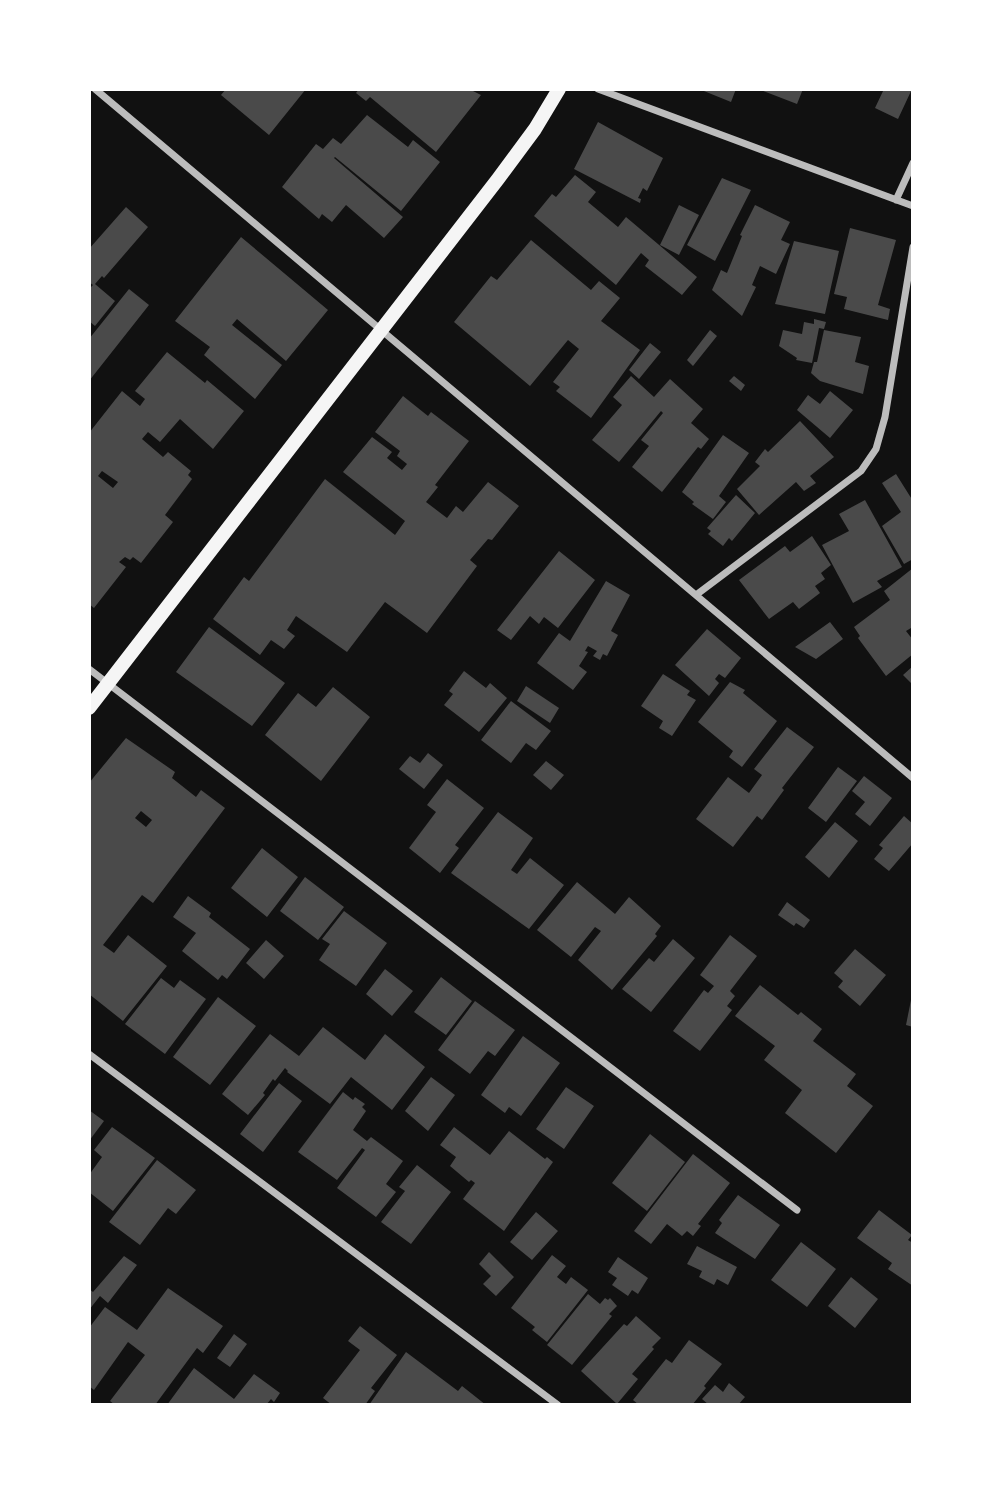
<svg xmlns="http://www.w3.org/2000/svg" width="1002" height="1494" font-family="'PT Serif',serif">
  <rect width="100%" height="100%" fill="#111"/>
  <!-- building -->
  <path fill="#4a4a4a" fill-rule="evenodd" d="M226,89H306L269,135L221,95Z
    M359,89H469L481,95L436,152L370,97L366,101L356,93Z
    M699,89H736L731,102Z
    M758,89H803L797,104Z
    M884,89H912L898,119L875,108Z
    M367,115L408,147L413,140L440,162L401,211L335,157L334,158L403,217L384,238L346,205L332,222L322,214L319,219L282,187L316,144L323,149L333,138L341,144Z
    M598,122L663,158L647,191L643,188L638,198L641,199L640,203L574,169Z
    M575,175L596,192L588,202L618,227L626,217L697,277L682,295L645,266L649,260L641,253L616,285L534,216L552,194L556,197Z
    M722,178L751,190L715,261L687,245Z
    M679,205L699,215L679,255L660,245Z
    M755,205L790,222L781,240L790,244L776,274L760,266L752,285L756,287L742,316L712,290L721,270L727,273L742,236L740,235Z
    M126,207L148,227L104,278L102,276L95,284L115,301L95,326L89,321V289L93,285L89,282V249Z
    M850,228L896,240L878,305L890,309L888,320L844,309L847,297L834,294Z
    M241,237L328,310L286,361L237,319L232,325L282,365L255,399L204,355L210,347L175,321Z
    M531,240L591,290L599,281L620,298L601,321L640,350L591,418L556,391L560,387L553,382L579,349L568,340L530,386L454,322L491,276L497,280Z
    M794,241L839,251L825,314L775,304Z
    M129,289L149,305L89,381V339Z
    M814,319L826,322L824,329L819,328L812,363L796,360L797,358L779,346L783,330L802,334L804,322L814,324Z
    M710,330L717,336L693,366L687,360Z
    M824,330L861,337L855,362L869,366L863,394L820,381L811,373L814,362H817Z
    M650,343L661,352L639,379L629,370Z
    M167,352L205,383L207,380L244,411L213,449L180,419L160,442L148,432L142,439L163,457L168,452L191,471L188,475L192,479L165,515L173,522L141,563L133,557L130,560L125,557L119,562L126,567L94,608L89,604V433L122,391L140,406L145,399L135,391ZM102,471L118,482L113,488L98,476Z
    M631,376L654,397L670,379L703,409L691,423L709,439L701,449L698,447L662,492L632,467L649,446L641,440L663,413L661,411L619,462L592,440L622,405L613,397Z
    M734,376L745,385L741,391L729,381Z
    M830,391L853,410L830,438L797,410L808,395L820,404Z
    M403,396L428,416L431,412L469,441L435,485L438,487L426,502L447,518L456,506L463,512L488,482L519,506L492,540L488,539L470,560L477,566L427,633L385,602L347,652L296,616L287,630L295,636L284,649L271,640L260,655L213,619L244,577L249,581L325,479L395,535L405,521L343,472L372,437L392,452L387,458L402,470L407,464L397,456L400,451L375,432Z
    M800,421L834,457L810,476L816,483L804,491L796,482L759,515L737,489L760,466L755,462L765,449L768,452Z
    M723,435L749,453L719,496L726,502L713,519L692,504L694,502L682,492Z
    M896,474L913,501V559L904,564L882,526L901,512L882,483Z
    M736,495L755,513L732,541L729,538L723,546L708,534L711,531L707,528Z
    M865,500L902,567L877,581L882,587L853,603L822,545L849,531L839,514Z
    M812,536L831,565L821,573L825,579L815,586L820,593L799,609L793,602L769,619L739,580L785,546L790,552Z
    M559,551L595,580L558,628L544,617L539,624L530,616L511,640L497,630Z
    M913,568V631L911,628L906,631L913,640V654L886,676L858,638L860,636L854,627L890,600L884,591Z
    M606,581L630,595L611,631L618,635L607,656L603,654L600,660L593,656L597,651L588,646L585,651L588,652L579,666L587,672L573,690L537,663L559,633L570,641Z
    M830,622L843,639L816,659L795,647Z
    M209,627L285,683L252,726L176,672Z
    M707,629L741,658L725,678L719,674L715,679L719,683L709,696L675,665Z
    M913,666V685L903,675Z
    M464,671L486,688L490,683L507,698L479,732L444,705L453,694L449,691Z
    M663,674L690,691L687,695L696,700L672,736L659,728L663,721L641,706Z
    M730,682L745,690L743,693L777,721L742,767L729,757L733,751L698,722Z
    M526,686L559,708L550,723L517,701Z
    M333,687L370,717L321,781L265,735L298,693L316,707Z
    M511,701L551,731L536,750L526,743L511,763L481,740Z
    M787,727L814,747L782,788L784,790L762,820L757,816L733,847L696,819L728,777L749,793L762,775L754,769Z
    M126,738L175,772L172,778L196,797L201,790L225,808L153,903L142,895L103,945L114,953L128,935L167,966L123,1021L89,994V783ZM141,811L152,820L146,827L135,818Z
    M428,753L443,765L424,789L399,769L410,756L420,763Z
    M546,761L564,775L551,790L533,775Z
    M838,767L857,781L826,822L808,808Z
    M864,776L892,798L870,826L855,814L865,802L852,791Z
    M447,779L484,808L455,845L459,848L440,873L409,848L436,812L427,805Z
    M498,812L533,838L511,870L517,874L530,858L564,885L529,929L451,873Z
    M904,816L913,824V843L889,871L874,859L883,848L879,845Z
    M835,822L858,841L829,878L805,857Z
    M262,848L298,877L267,917L231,888Z
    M305,877L344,907L318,940L280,911Z
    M577,882L615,914L629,897L661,926L655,934L657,936L612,990L578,960L601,931L595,927L571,957L537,930Z
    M188,896L211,913L209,917L250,949L227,979L222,975L218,980L182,951L196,933L173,917Z
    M787,902L810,920L804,928L796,923L794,926L778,915Z
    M344,911L387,943L356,986L319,960L330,944L322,939Z
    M730,935L757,956L730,991L735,996L727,1006L732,1010L700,1051L673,1031L704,990L708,993L714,986L700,975Z
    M673,939L695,958L651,1012L622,989L649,958L654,962Z
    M266,940L284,956L264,979L246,963Z
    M855,949L886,975L860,1006L838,987L843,981L834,973Z
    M385,969L413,991L392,1016L366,994Z
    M441,977L472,1001L446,1035L414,1012Z
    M161,978L174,988L180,980L206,999L165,1054L125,1024Z
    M760,985L798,1015L801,1012L822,1029L813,1041L856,1074L847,1086L873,1106L836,1153L785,1113L802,1090L764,1060L775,1046L735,1016Z
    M218,997L256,1026L210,1085L173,1057Z
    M911,1000H913V1027L906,1025Z
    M475,1001L515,1030L495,1056L488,1051L470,1074L438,1050Z
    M323,1027L365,1060L385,1034L425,1067L392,1110L351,1077L330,1104L287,1072L288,1071L285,1068L275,1081L273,1079L263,1093L265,1095L248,1115L222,1094L270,1034L299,1056Z
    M523,1036L560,1063L521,1116L509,1107L505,1113L481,1095Z
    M431,1077L455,1095L428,1131L405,1111Z
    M279,1083L302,1101L263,1152L240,1134Z
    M566,1087L594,1106L564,1149L536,1129Z
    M343,1092L353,1100L355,1097L365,1104L362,1107L366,1111L353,1130L367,1141L371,1137L403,1161L386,1184L396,1192L376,1217L337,1188L365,1150L362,1148L337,1180L298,1152Z
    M89,1110L104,1121L89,1141Z
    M112,1127L155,1158L113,1211L89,1192V1175L102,1157L94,1150Z
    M454,1127L490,1155L509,1131L545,1159L547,1157L553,1162L504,1231L463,1199L475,1183L471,1180L469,1182L450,1166L456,1157L440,1145Z
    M650,1134L685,1162L647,1211L612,1183Z
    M693,1154L730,1183L698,1224L701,1226L693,1236L687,1231L682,1236L667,1224L651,1244L634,1231Z
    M157,1160L196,1190L176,1214L168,1208L140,1245L109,1222Z
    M417,1165L451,1192L411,1244L381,1222L405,1191L399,1187Z
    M738,1195L780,1225L755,1259L715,1233L722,1223L719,1220Z
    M879,1210L912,1235L908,1240L913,1243V1286L888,1269L892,1263L857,1238Z
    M536,1212L558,1231L532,1260L510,1242Z
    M801,1242L836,1269L807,1307L771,1280Z
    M697,1246L737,1267L728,1285L717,1279L714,1285L699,1277L702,1271L687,1264Z
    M489,1252L514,1277L496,1296L483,1284L491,1276L479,1264Z
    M552,1255L566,1266L557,1277L566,1284L571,1277L588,1290L547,1342L532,1330L535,1327L511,1308Z
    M124,1256L137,1265L108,1303L100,1296L89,1310V1289L93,1292Z
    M618,1257L648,1278L638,1294L632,1290L628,1296L612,1285L617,1278L608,1272Z
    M851,1277L878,1299L855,1328L828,1306Z
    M168,1288L223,1326L203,1353L197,1348L155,1405H115L110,1401L145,1355L128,1342L94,1390L89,1386V1328L105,1307L137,1330Z
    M588,1294L600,1304L605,1298L608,1300L610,1298L617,1306L609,1314L612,1316L572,1365L547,1345Z
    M636,1316L661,1338L652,1347L654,1349L632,1374L638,1379L617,1404L581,1371L624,1324L627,1326Z
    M360,1326L397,1355L371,1388L375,1391L365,1405H332L323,1398L360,1350L348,1341Z
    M234,1334L247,1344L230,1367L217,1358Z
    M689,1340L722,1364L704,1386L706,1388L692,1405H639L633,1400L666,1359L672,1363Z
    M406,1352L458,1391L462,1386L486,1405H369Z
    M194,1368L234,1399L254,1374L280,1393L274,1402L271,1399L266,1405H167Z
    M729,1383L745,1397L738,1405H709L702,1399L715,1385L723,1392Z"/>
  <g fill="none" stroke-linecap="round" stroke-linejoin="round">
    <!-- minor -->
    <path stroke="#bcbcbc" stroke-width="7" d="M95,89L913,778
      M598,89L913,206
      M896,200L913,163
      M696,595L861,471L876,449L885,417L913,247
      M89,669L797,1210
      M89,1054L558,1405"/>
    <!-- secondary -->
    <path stroke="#f5f5f5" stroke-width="14" d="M89,708L498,179L535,129L559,89"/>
  </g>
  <!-- border -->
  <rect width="1002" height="1494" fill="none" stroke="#ffffff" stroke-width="182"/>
</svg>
